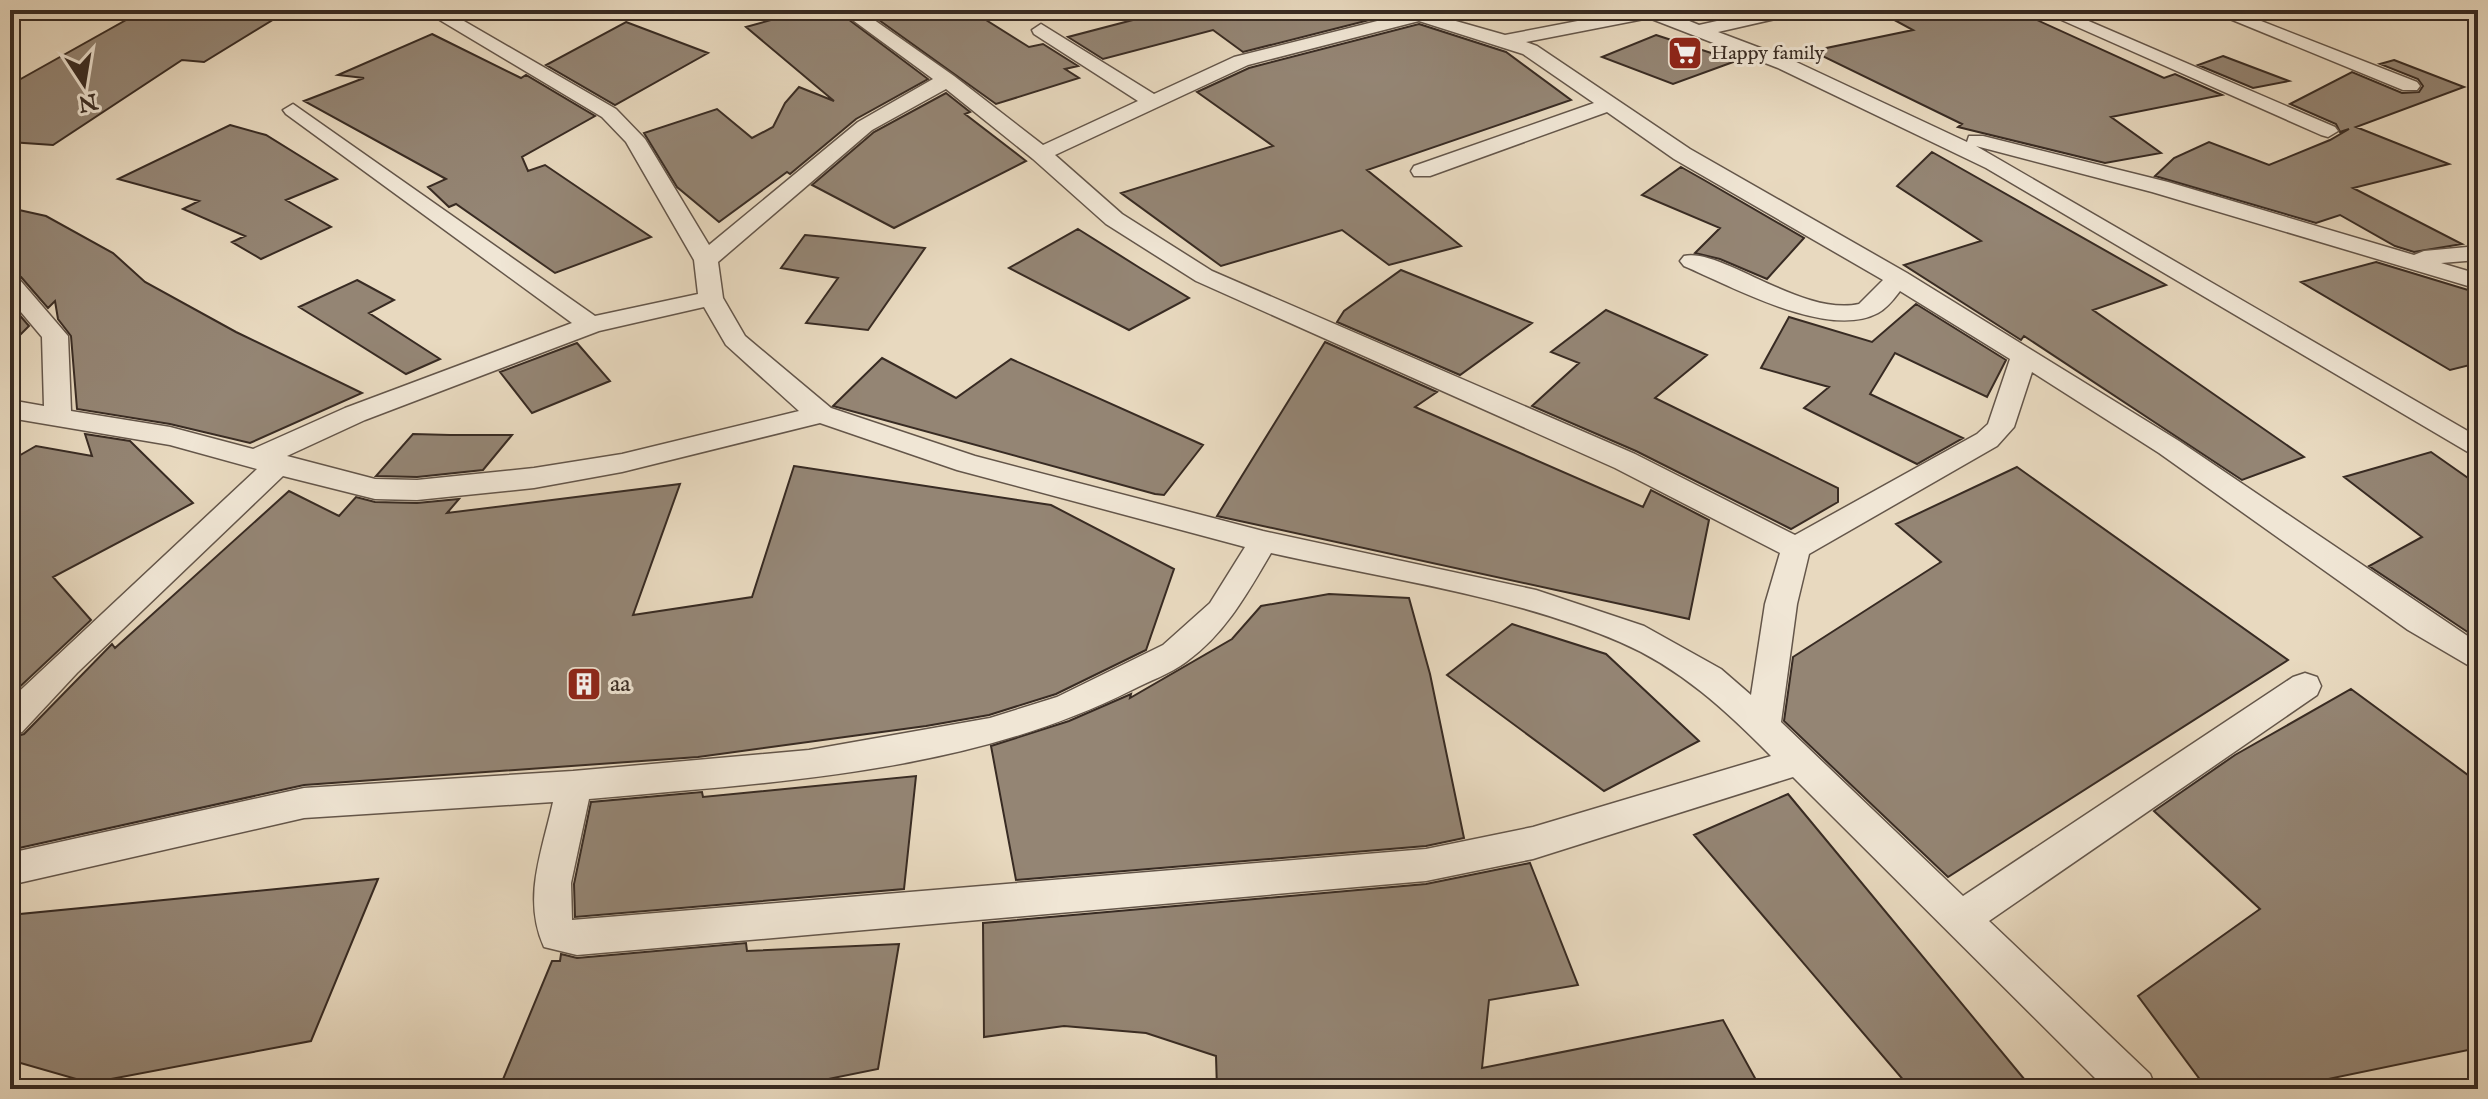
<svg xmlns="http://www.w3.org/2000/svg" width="2488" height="1099" font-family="'IM FELL English',serif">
  <rect width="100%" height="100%" fill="#e8d9bf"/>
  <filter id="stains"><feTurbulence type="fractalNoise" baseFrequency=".0025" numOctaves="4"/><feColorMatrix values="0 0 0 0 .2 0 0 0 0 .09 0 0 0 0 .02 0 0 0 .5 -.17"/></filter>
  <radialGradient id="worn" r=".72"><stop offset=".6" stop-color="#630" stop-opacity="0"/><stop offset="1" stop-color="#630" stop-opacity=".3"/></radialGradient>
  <!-- building -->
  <path fill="#948574" stroke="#382b23" stroke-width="2" d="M144,10H289L204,62L182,60L53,145L10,142V85Z
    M807,10H836L928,79L856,119L790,174L787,172L719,222L677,187L644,133L717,109L752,138L773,127L785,103L799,87L834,101L746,27Z
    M865,10H970L1029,47L1043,44L1078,66L1065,69L1079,78L996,104Z
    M1171,10H1383L1389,15L1243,52L1213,30L1103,59L1068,37Z
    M1876,10H2015L2164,78L2175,74L2222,95L2111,117L2161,153L2105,163L1958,127L1962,124L1812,51L1913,30Z
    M626,22L708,53L615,105L546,65Z
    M1419,24L1506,52L1571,100L1367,170L1461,246L1389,265L1342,230L1221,266L1121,193L1273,146L1197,92L1249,68Z
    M432,34L521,78L526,75L595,116L522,157L528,171L545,165L651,237L555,273L456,204L449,207L428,187L446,179L304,101L364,78L338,75Z
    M1656,35L1736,61L1673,84L1602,57Z
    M2223,56L2289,81L2253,88L2198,65Z
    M2394,60L2464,87L2356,127L2449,164L2353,188L2462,244L2414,252L2395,246L2340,215L2316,223L2155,176L2174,158L2209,142L2269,165L2330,140L2349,129L2340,132L2336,124L2290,104L2352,72L2402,93L2419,92L2423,86L2418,79L2380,64Z
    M946,93L970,112L965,114L1026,161L894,228L812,185L874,132Z
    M230,125L266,135L337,179L286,200L331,227L261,259L232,242L245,236L183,209L199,201L118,179Z
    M1932,152L2166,285L2093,310L2304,457L2242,480L2024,336L2021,340L1904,265L1981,241L1897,186Z
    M1681,167L1704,180L1804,238L1767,279L1720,259L1695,253L1720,228L1642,195Z
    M10,208L46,216L113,253L145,282L236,332L362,393L250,443L170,424L77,409L71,336L58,319L55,301L48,308L21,277L10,274Z
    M1078,229L1140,268L1189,298L1129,330L1009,268Z
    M805,235L826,237L925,248L868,330L806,323L838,278L781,268Z
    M2376,262L2478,293V363L2450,370L2301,282Z
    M1401,270L1532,323L1460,375L1337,322L1344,311Z
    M357,280L394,300L369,313L440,359L406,374L299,307Z
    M10,304L29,326L10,345Z
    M1916,304L2006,360L1987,397L1895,353L1870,394L1963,438L1917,464L1804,408L1829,387L1761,368L1789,317L1872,342Z
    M1606,310L1707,355L1655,398L1838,488V502L1791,529L1636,451L1532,406L1579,363L1551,352Z
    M1325,342L1437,392L1415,407L1643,507L1651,490L1709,520L1689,619L1217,516Z
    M577,343L610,381L532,413L500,372Z
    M882,358L956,398L1011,359L1203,445L1164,495L1155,494L833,406Z
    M85,434L130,441L193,503L53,577L91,620L10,696V461L36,446L92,456Z
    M413,434L450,435H512L483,470L417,477L376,476Z
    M2431,452L2478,485V639L2369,566L2422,537L2344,477Z
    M794,466L1051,505L1174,569L1146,650L1056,694L989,715L926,726L698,757L304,785L10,850V738L24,734L112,644L115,648L289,491L339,516L356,497L375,502L417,503L459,499L447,513L680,484L633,615L752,597Z
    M2017,467L2288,660L1948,877L1784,721L1793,657L1941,562L1896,524Z
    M1329,594L1409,598L1430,674L1464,838L1426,846L1016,880L991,746L1069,721L1131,694L1130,698L1232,639L1261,606Z
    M1512,624L1606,654L1699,741L1604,791L1447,675Z
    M2351,689L2468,775L2478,771V1048L2280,1089H2207L2138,996L2260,909L2154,811L2235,755Z
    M916,776L904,889L575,917L574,884L591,802L702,792L703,797Z
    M1788,794L2025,1080L1996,1089H1911L1694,835Z
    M1530,863L1578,985L1489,1000L1482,1068L1723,1020L1761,1089H1217L1216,1056L1146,1033L1064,1026L984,1037L983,923L1426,884Z
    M378,879L311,1041L90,1083L10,1060V915Z
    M746,943L747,951L899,944L878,1069L779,1089H499L552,961H560L561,954L577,958Z"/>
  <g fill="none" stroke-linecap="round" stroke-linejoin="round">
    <!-- street casing -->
    <g stroke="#64564a" stroke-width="3">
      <path id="street" d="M423,10H445L616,109L645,139L709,245L858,122L933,79L839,10H860L954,76L1043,145L1138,101L1034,34L1032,30L1041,24L1154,94L1234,57L1397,16L1386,10H1417L1505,35L1635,10H1672L1670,13L1699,25L1766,10H1800L1797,14L1718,32L1792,60L1967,142L1969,136H1983L2168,182L2414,255L2424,251L2478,246V260L2441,263L2478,274V289L2152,192L1976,146L2478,437V458L1986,168L1778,68L1649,18L1526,42L1537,46L1690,149L1907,273L2179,441L2478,643V671L2408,630L2159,453L2032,372L2014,427L1997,446L1809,554L1797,604L1781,722L1963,896L2293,677L2305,673L2317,677L2321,686L2317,695L1989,921L2150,1074L2156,1089H2106L1793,777L1533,859L1426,881L577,955L544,947C522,898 542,852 553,802L304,818L10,885V853L304,788L573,771L809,750L990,718L1057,697L1163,645L1210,603L1245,547L957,470L820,423L622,472L534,488L417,500L375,499L283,476L77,673L22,732L10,735V700L257,469L170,445L10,418V400L44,406L42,337L10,299V277L19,279L68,336L71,411L170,427L253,449L345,408L572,323L286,114L283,110L293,104L595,316L698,294L694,260L626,142L602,117ZM1419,21L1523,54L1594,103L1414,166L1411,171L1414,176H1430L1607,112L1674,159L1883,280L1859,304C1802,317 1720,247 1684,256L1680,261L1684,266C1731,286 1828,340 1878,313C1887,308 1894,299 1900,291L2010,359L1988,424L1977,434L1795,535L1635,454L1212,271L1122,214L1055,155L1248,65ZM946,89L1033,159L1106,224L1196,281L1615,468L1780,553L1765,604L1751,695L1721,669L1644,626L1536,590L1263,531L975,456L831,408L745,336L723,298L718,262L872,130ZM704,307L726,345L799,411L622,454L534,468L417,480L375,479L287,456L365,420L599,331ZM1271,553C1386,579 1511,595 1620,642C1679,667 1727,711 1771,756L1533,827L1426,849L572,920L571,883L589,799C772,782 966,774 1132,690C1149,681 1170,674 1186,662C1225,634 1247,594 1271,553Z
        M2039,10H2063L2335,127L2338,131L2328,137L2321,135Z
        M2208,10H2233L2417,82L2420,86L2417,90H2403Z"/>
    </g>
    <!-- street -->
    <use href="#street" fill="#f0e6d5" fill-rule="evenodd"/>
  </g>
  <!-- icons -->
  <defs>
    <g id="supermarket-square" transform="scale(1.8)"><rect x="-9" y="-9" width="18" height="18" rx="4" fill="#8f2418" stroke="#f0e6d5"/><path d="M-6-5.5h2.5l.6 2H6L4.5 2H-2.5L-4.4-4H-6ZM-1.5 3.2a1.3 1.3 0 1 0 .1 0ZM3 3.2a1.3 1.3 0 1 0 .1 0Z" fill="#fff"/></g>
    <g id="building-square" transform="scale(1.8)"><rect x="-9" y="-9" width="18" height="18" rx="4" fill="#8f2418" stroke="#f0e6d5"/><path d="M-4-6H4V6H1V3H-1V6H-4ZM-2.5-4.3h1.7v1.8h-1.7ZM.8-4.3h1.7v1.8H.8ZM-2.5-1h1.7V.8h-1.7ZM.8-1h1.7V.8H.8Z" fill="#fff"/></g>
  </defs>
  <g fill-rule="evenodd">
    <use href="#supermarket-square" x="1685" y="53"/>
    <use href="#building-square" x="584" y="684"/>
  </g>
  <g text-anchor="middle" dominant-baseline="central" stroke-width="6" stroke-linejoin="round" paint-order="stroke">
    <!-- far-poi labels -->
    <g font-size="20" fill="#382b23" stroke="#f0e6d5" text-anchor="start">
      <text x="1711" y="53">Happy family</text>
    </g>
    <!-- poi labels -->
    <g font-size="24" fill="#382b23" stroke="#f0e6d5" text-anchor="start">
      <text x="610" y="684">aa</text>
    </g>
  </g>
  <!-- margin -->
  <rect width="2488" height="1099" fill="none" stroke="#e8d9bf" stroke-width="40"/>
  <rect x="12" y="12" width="2464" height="1075" fill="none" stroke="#382b23" stroke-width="4"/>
  <rect x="20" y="20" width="2448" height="1059" fill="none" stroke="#382b23" stroke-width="2"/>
  <!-- north arrow -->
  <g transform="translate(84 84) rotate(168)" stroke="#f0e6d5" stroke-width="6" paint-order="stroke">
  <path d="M0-6L14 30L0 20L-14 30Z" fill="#382b23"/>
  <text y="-12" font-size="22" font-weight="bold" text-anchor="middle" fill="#382b23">N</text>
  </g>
  <rect width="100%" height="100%" filter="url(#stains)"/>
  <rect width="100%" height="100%" fill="url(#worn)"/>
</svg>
